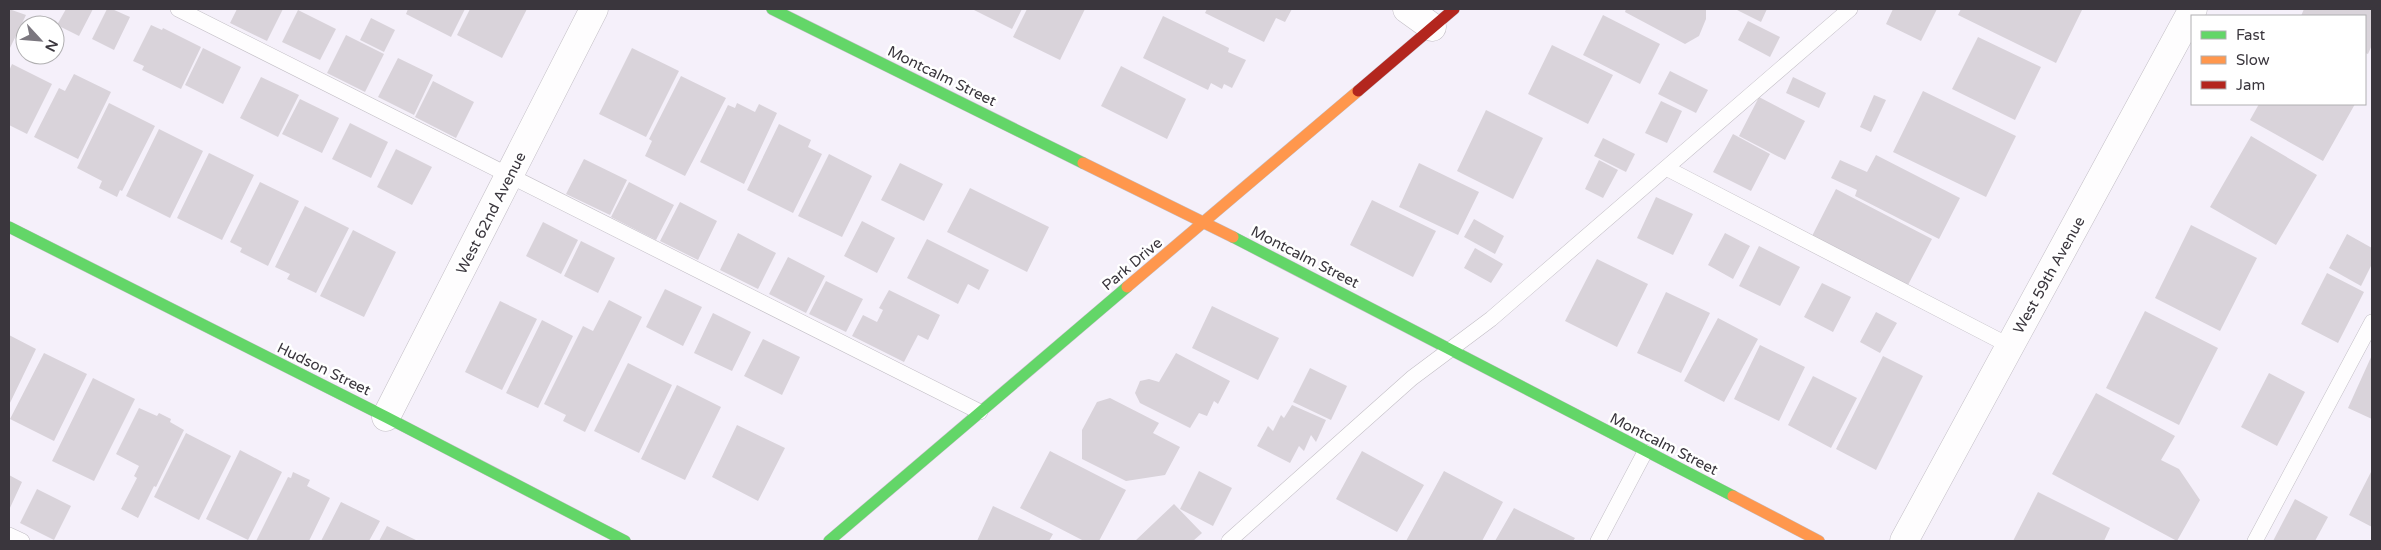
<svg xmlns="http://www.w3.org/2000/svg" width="2381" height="550" font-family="'Varela Round',sans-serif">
  <rect width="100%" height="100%" fill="#f5f0fa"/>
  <!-- building -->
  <path fill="#d9d3da" d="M9,9L26,15L9,50Z
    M66,9H93L79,36L57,25Z
    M107,9H112L130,17L114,50L92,39Z
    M237,9H283L267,41L230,23Z
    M408,9H465L451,37L406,14Z
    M470,9H527L502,58L457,35Z
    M972,9H1022L1012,29Z
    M1027,9H1085L1060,60L1013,37Z
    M1207,9H1292L1285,22L1276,18L1264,42L1205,13Z
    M1626,9H1706V19L1699,36L1685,44L1625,12Z
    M1735,9H1767L1761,22Z
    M1893,9H1937L1921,41L1886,24Z
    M1961,9H2080L2082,10L2056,63L1958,15Z
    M2304,9H2372V45L2368,54L2365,53V16H2301Z
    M298,10L336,29L320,60L282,42Z
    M1603,15L1660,44L1640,84L1583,55Z
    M1163,16L1229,48L1228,52L1246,60L1232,88L1224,84L1222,89L1211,83L1208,90L1143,58Z
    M371,18L395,30L384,52L360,40Z
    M1748,21L1780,37L1770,57L1738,40Z
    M151,25L162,30L163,28L201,47L181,89L142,70L144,66L133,61Z
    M346,35L384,54L365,92L327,73Z
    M1978,37L2041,67L2015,120L1952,89Z
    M1552,45L1613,75L1588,124L1528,94Z
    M203,48L241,67L223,104L185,85Z
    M632,48L679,71L646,137L599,114Z
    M398,58L433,75L414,115L378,97Z
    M12,64L52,84L27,134L9,125V71Z
    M1121,66L1186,99L1167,139L1101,106Z
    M1670,71L1708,90L1696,113L1658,94Z
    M74,74L111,92L78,159L34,137L59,88L65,91Z
    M681,76L726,98L685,176L645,156L652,141L649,139Z
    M261,77L299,95L278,137L240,118Z
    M1793,77L1826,93L1819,108L1786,93Z
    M433,81L474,102L456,138L415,117Z
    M1923,91L2016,136L1986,197L1893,152Z
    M1874,95L1886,100L1871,132L1860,127Z
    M1759,97L1805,121L1785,160L1739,136Z
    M300,99L339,118L322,153L282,134Z
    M1661,101L1682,111L1667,143L1645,133Z
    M109,103L155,126L122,191L120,190L117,197L99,188L102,181L77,168Z
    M737,103L755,112L759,104L777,113L744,184L700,162L728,105L735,108Z
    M2259,104H2355L2323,161L2250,120Z
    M1486,110L1543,138L1513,199L1457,171Z
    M350,123L388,142L371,178L332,159Z
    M779,124L811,140L808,147L822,154L793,213L747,190Z
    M159,129L203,151L170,218L126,196Z
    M1733,134L1770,154L1751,191L1713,172Z
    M2251,136L2317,175L2276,245L2210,207Z
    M1603,138L1635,154L1626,172L1594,156Z
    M396,149L432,167L412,205L377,187Z
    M209,153L254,175L222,240L177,218Z
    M829,154L872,176L842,237L798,216Z
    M1876,155L1960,198L1939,239L1855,196L1857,190L1831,178L1840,160L1867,172Z
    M584,159L627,180L610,215L566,194Z
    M1599,160L1618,170L1603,198L1585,189Z
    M900,163L943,184L924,221L881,200Z
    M1419,163L1479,192L1458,235L1399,207Z
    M260,182L299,201L268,266L240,252L242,248L230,242Z
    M629,182L674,205L656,240L611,217Z
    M970,188L1049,227L1027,272L947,232Z
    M1836,189L1932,239L1908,285L1812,236Z
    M1656,197L1693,214L1673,255L1637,238Z
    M1372,200L1436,231L1413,277L1350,245Z
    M680,202L717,221L698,260L660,241Z
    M305,206L349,228L316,293L287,279L290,274L275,267Z
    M1474,219L1504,236L1495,254L1464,237Z
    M862,221L895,238L877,273L844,256Z
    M543,222L578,240L561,274L526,256Z
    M2191,225L2257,258L2220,331L2155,298Z
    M353,230L396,252L364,317L320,296Z
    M738,233L776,253L758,289L720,270Z
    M1725,233L1750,246L1733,279L1708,265Z
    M2347,234L2372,248V264L2361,286L2329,268Z
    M927,239L989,270L979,290L968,284L958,304L907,278Z
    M581,241L615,258L598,293L564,276Z
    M1759,246L1800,267L1780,306L1739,286Z
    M1475,248L1503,264L1491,283L1464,268Z
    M788,257L825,276L806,313L769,294Z
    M1597,259L1648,284L1617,347L1565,321Z
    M2327,273L2364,292L2338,343L2301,324Z
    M826,281L863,299L846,332L809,314Z
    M1822,283L1851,297L1833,332L1804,317Z
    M665,289L702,307L683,346L646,327Z
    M889,290L940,315L928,340L918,335L904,362L852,336L863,315L877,322L883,310L879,308Z
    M1666,292L1710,313L1681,373L1637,353Z
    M609,300L642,317L585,432L563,421L566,415L544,404L583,326L593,331Z
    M500,301L537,319L502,390L465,372Z
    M1212,306L1279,338L1258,380L1192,348Z
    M2145,311L2218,348L2179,425L2106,388Z
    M1876,312L1897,323L1880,353L1860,342Z
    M713,313L751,332L732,371L694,353Z
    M1718,318L1758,339L1724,402L1684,381Z
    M542,320L573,336L538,408L506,393Z
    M9,335L36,349L9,405Z
    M763,339L800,357L782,395L744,376Z
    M1760,345L1805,367L1779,421L1734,399Z
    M44,353L87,374L54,441L10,419Z
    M1176,353L1230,381L1218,404L1214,401L1207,416L1199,413L1190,428L1140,403L1135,393L1140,381L1149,379L1159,382Z
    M2372,355V419L2348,408Z
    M1883,356L1923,376L1876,470L1836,449Z
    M628,363L672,385L639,453L594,431Z
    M1310,368L1347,386L1331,420L1293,402Z
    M2269,373L2305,392L2277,446L2241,427Z
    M1813,376L1857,398L1831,448L1788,425Z
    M93,378L135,399L94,481L52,461Z
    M677,385L721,407L685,480L641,459Z
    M2096,393L2175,436L2161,460L2179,469L2200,500L2177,541L2052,474Z
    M1110,398L1159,423L1153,433L1180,447L1165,475L1126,481L1082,459V430L1097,402Z
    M1292,405L1326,420L1316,442L1311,435L1304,451L1299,446L1290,463L1257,446L1268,426L1273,431L1281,415L1284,418Z
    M139,408L157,416L159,413L171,419L170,422L184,430L156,487L154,486L138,518L121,509L137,478L134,476L139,466L116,454Z
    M737,425L785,448L758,501L712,477Z
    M186,433L231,456L199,520L154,497Z
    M240,450L282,472L248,540L206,519Z
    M1050,451L1126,490L1099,541H1084L1020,508Z
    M1362,451L1424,485L1397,532L1336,499Z
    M2372,470V527L2349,515Z
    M1199,471L1232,488L1213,526L1180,509Z
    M1444,471L1503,502L1482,541H1406Z
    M293,472L310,480L307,486L330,498L309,541H256L288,477L291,478Z
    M9,475L22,482L9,510Z
    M37,489L71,506L54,540L20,523Z
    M2038,492L2110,528L2104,541H2013Z
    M2295,499L2328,517L2315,541H2273Z
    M341,502L380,521L369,541H321Z
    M1174,504L1202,533L1193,541H1135Z
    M993,506L1053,534L1049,541H977Z
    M1514,508L1575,538L1573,541H1495Z
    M387,526L418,541H379Z"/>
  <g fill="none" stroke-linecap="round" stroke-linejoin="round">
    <!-- lane casing -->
    <g stroke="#c2bec5" stroke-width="16">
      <path id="lane" d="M178,9L980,412
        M1666,168L2010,346
        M9,535L22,541
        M1229,541L1412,378L1491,319L1850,9
        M1598,541L1645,452
        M2255,541L2372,322"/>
    </g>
    <!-- street casing -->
    <g stroke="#c2bec5" stroke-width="29">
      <path id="street" d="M1407,9L1432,27
        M386,417L594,9
        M1904,541L2193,9"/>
    </g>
    <!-- fast casing -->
    <g stroke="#c2bec5" stroke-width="12">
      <path id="fast" d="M772,9L1083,163
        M9,227L386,417L625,541
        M1233,237L1733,496
        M829,541L1127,287"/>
    </g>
    <!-- slow casing -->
    <g stroke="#c2bec5" stroke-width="12">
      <path id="slow" d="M1083,163L1233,237
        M1127,287L1358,91
        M1733,496L1819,541"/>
    </g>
    <!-- jam casing -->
    <g stroke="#c2bec5" stroke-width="12">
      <path id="jam" d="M1358,91L1454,9"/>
    </g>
    <!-- lane -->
    <use href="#lane" stroke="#fefdfe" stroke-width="15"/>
    <!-- street -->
    <use href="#street" stroke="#fefdfe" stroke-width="28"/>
    <!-- fast -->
    <use href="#fast" stroke="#63d668" stroke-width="11"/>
    <!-- slow -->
    <use href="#slow" stroke="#ff974d" stroke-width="11"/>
    <!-- jam -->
    <use href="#jam" stroke="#b3261e" stroke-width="11"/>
  </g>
  <g text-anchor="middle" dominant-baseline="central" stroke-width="5" stroke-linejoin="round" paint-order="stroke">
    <!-- street labels -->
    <g font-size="15" fill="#3a363d" stroke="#fff">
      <text transform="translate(942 76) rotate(26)">Montcalm Street</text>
      <text transform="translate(491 213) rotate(-63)">West 62nd Avenue</text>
      <text transform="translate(1305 257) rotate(27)">Montcalm Street</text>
      <text transform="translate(1132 264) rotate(-40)">Park Drive</text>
      <text transform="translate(2049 275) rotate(-61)">West 59th Avenue</text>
      <text transform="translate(324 369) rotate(26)">Hudson Street</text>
      <text transform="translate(1664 444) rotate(27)">Montcalm Street</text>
    </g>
  </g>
  <!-- border -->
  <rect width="2381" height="550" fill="none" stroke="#3a363d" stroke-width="20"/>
  <!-- legend -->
  <rect x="2191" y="15" width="175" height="90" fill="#ffffff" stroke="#b0afb1"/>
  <rect x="2201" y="31" width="25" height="8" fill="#63d668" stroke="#b0afb1"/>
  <text x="2236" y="40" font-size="15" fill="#3a363d">Fast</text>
  <rect x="2201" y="56" width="25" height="8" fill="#ff974d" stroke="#b0afb1"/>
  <text x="2236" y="65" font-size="15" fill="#3a363d">Slow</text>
  <rect x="2201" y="81" width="25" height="8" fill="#b3261e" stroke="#b0afb1"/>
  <text x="2236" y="90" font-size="15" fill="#3a363d">Jam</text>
  <!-- north arrow -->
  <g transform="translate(40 40) rotate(116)"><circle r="24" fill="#ffffff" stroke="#b0afb1"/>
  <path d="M0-4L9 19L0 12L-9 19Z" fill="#7b777f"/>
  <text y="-8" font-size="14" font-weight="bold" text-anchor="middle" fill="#3a363d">N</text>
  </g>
</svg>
